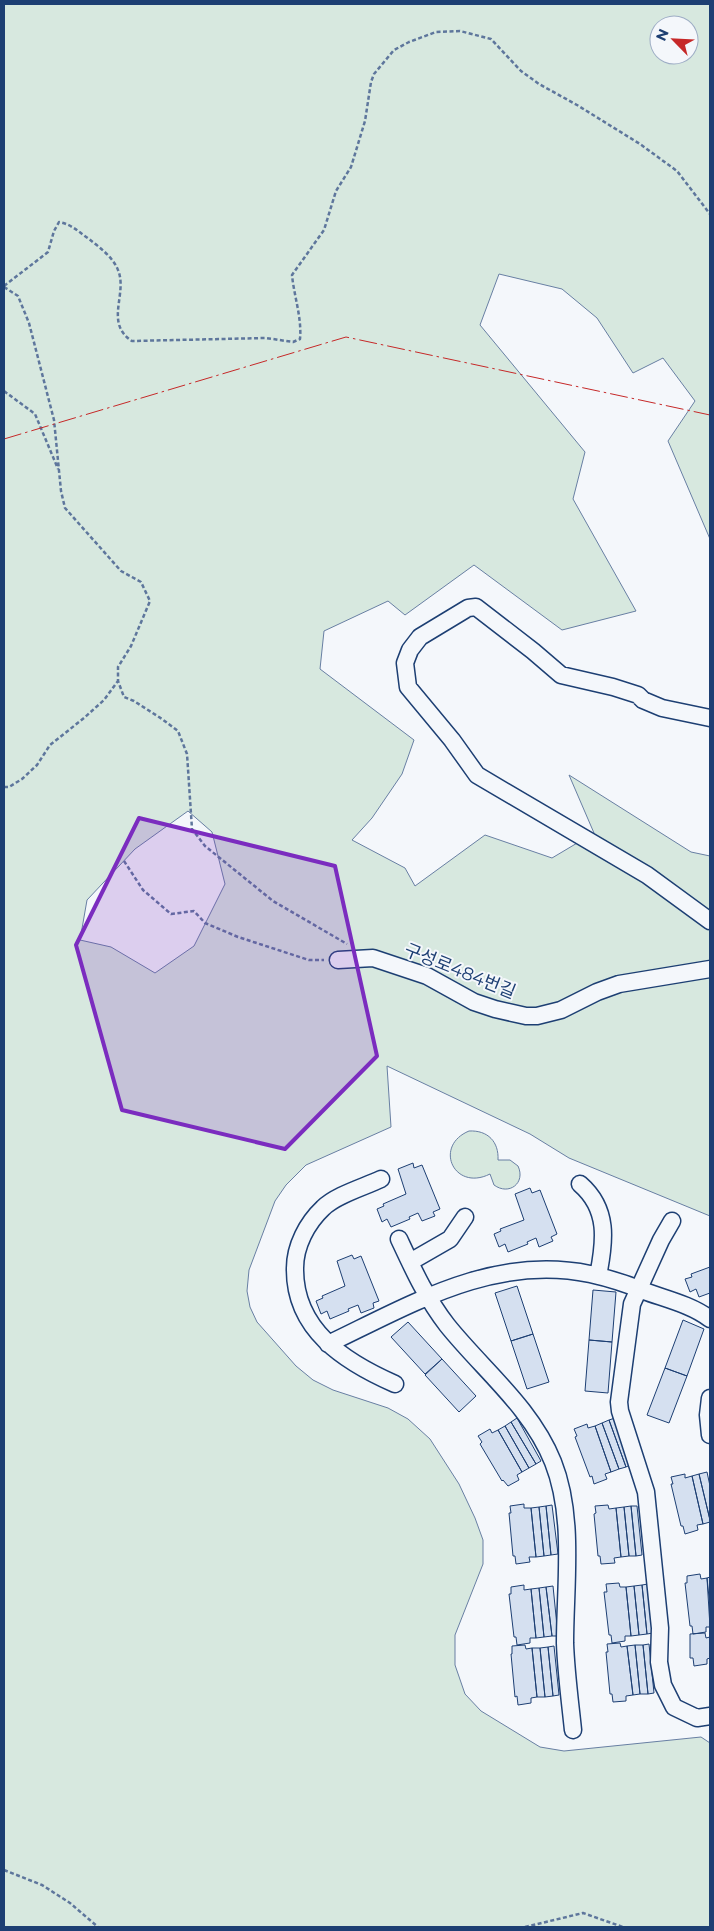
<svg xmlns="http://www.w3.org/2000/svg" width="714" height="1931" font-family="Montserrat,'Noto Sans KR',sans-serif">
  <rect width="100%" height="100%" fill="#f4f7fb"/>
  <!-- green -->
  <path fill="#d7e8df" stroke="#687fa3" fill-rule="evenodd" d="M4,4H710V539L668,441L695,401L663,358L633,373L597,318L562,289L499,274L480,325L585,452L573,499L636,611L562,630L474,565L405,615L388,601L324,631L320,669L414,740L402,774L372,818L352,840L405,868L415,886L485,835L552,858L594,833L569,775L691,852L710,856V1216L569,1158L530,1134L387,1066L391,1127L306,1165L286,1185L275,1201L249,1270L247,1291L250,1307L257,1322L296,1366L313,1380L333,1390L388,1408L408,1419L430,1439L459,1484L475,1518L483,1540V1564L455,1635V1665L465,1694L481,1711L540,1747L564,1751L701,1737L710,1743V1927H4ZM659,25H689V55H659ZM188,811L212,832L225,884L194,946L155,973L111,947L80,940L87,900L135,849Z
    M469,1131C488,1130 499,1142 498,1160H510L518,1166C526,1183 509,1196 494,1185L490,1174C454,1192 433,1146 469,1131Z"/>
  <!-- building -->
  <path fill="#d5e0f0" stroke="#1d3f73" d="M413,1163L414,1168L422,1165L440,1209L433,1212L435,1216L422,1221L418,1213L409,1217L410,1219L391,1227L387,1219L382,1222L377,1209L384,1206L383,1204L406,1194L398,1169Z
    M530,1188L532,1193L540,1190L557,1234L551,1237L553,1241L539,1247L536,1238L527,1242L528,1244L508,1252L505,1244L499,1247L494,1234L501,1231L500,1229L524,1220L515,1194Z
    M352,1255L354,1259L361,1256L379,1301L373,1303L374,1308L361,1313L358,1305L348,1309L349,1311L330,1319L327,1311L321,1314L316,1301L323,1298L322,1296L345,1286L337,1261Z
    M710,1267V1293L699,1297L696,1289L690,1292L685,1279L692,1277L691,1274Z
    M517,1286L533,1334L511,1341L495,1293Z
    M593,1290L616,1292L612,1342L589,1340Z
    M683,1320L704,1329L687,1376L665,1368Z
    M408,1322L442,1359L425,1374L391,1337Z
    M533,1334L549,1382L527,1389L511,1341Z
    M589,1340L612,1342L608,1393L585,1391Z
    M442,1359L476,1396L459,1412L425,1375Z
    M665,1368L687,1376L669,1423L647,1415Z
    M517,1418L541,1461L536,1464L511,1422Z
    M615,1418L632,1464L626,1467L609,1420Z
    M609,1420L626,1467L619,1469L602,1423Z
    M511,1422L536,1464L529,1468L505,1426Z
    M602,1423L619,1469L611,1472L595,1426Z
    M587,1424L588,1428L595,1426L611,1472L605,1474L607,1479L594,1484L592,1476L590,1477L575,1437L577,1436L574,1429Z
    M505,1426L529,1468L522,1472L498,1430Z
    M490,1429L492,1433L498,1430L522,1472L517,1475L519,1480L508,1486L503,1480L502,1481L480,1444L482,1442L478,1436Z
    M707,1472L710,1486V1520L699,1474Z
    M685,1474V1478L692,1476L703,1524L697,1525L698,1530L685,1534L683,1526H681L671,1484H673L671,1477Z
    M699,1474L710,1520V1522L703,1524L692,1476Z
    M524,1504V1508H531L536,1557H529L530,1562L516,1564L515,1556H513L509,1513H511L510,1506Z
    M552,1505L558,1554L551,1555L546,1506Z
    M608,1505L609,1509L616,1508L621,1557L614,1558L615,1563L601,1564L600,1556H598L594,1514L596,1513L595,1506Z
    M546,1506L551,1555L544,1556L539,1507Z
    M631,1506H637L642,1555L636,1556Z
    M631,1506L636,1556H629L624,1507Z
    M539,1507L544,1556L536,1557L531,1508Z
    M624,1507L629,1556L621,1557L616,1508Z
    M700,1574L701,1579L707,1578L710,1627H706V1632L693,1634L692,1626H690L685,1583H687V1576Z
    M710,1577V1607L707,1578Z
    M619,1583L620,1587H626L631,1636H625V1641L612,1643L611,1635H609L604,1592H607L606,1584Z
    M648,1584L653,1633L647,1634L642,1585Z
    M524,1585V1590L531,1589L536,1638H530V1643L517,1645L516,1637H514L509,1594H511V1587Z
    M642,1585L647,1634L639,1635L634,1586Z
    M553,1586L558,1636H552L546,1587Z
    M634,1586L639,1635L631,1636L626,1587Z
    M546,1587L552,1636L544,1637L539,1588Z
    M539,1588L544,1637L536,1638L531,1589Z
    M705,1633L706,1638L710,1637V1658L707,1659V1664L694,1666L693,1658H690V1634Z
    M620,1643L621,1647L627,1646L633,1695L626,1696V1701L613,1702L612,1694H610L606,1652H608L607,1644Z
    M649,1644L654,1693L648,1694L643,1645Z
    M525,1645L526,1649L532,1648L537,1697L531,1698V1703L518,1705L517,1696L515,1697L511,1654H512V1646Z
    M635,1645L640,1694L633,1695L627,1646Z
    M635,1645H643L648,1694H640Z
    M554,1646L559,1695L553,1696L548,1647Z
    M548,1647L553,1696L545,1697L540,1648Z
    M532,1648H540L545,1697H537Z"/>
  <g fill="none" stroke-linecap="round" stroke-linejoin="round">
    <!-- minor casing -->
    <g stroke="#1d3f73" stroke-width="19">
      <path id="minor" d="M710,718L662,708L643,700L638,695L613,687L561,675L533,651L476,607L468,608L420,637L410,650L405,663L408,687L452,740L477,775L647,875L710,921
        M338,960L373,958L427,976L474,1002L495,1009L526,1016H537L561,1010L597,992L619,984L710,969
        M381,1179C364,1187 336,1195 323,1208C307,1223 295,1246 295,1268C294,1330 345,1362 395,1384
        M580,1184C609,1209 605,1241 598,1276
        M672,1221L661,1240L632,1304L619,1402L620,1411L646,1492L660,1628L659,1662L663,1685L674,1707L697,1718L710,1716
        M399,1239C413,1269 426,1298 447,1325C483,1370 531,1407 553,1462C575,1517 565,1585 565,1643C566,1672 570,1701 573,1730
        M410,1262L450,1239L465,1217
        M328,1344C412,1304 494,1254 590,1274C608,1278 627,1284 644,1291C666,1299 692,1305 710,1319
        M710,1398L708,1415L710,1435"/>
    </g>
    <!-- path -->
    <path stroke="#5e769c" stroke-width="2.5" stroke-dasharray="4 2.5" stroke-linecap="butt" d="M4,286L48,252L54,231L59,222C71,224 79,232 89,239C99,247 113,257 118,270C128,294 104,323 132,341L266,338L293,342L300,339C302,318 294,296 292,275L324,230L336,191L351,167L365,121L371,82L374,74L394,50L409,42L436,32L460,31L491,39L521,71L539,84L577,105L640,144L677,171L710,214
      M4,287L18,296L29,323L54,420L61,491L65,508L121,571L141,582L150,601L131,646L118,667V681L124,697L134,701L162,719L178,731L187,754L192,829L205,846L273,901L347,944
      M4,391L35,414L58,469
      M4,787H9L22,779L37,765L50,745L84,718L104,700L118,681
      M124,861L143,890L171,914L194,911L205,923L238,937L309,960H324
      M4,1870L42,1885L70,1903L98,1927
      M525,1927L583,1913L623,1927"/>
    <!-- minor -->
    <use href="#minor" stroke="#f4f7fb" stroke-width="16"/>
    <!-- power -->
    <path stroke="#c62828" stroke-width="1" stroke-dasharray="18 4 2.5 4" stroke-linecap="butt" d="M4,439L346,337L710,415"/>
  </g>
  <!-- marked area -->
  <path fill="#7b2cbf" fill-opacity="0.2" stroke="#7b2cbf" stroke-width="4" stroke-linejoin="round" d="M139,818L335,866L377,1056L285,1149L122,1110L76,945Z"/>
  <g text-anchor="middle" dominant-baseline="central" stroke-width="4" stroke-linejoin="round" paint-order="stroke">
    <!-- street labels -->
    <g font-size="18" fill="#1d3f73" stroke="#f4f7fb">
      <text transform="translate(460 971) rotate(22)">구성로484번길</text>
    </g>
  </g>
  <!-- border -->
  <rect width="714" height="1931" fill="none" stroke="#1d3f73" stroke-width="10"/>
  <!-- north arrow -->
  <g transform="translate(674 40) rotate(294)"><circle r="24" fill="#f4f7fb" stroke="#9eadc5"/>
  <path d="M0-4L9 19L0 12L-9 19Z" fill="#c62828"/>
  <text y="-8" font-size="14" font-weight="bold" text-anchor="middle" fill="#1d3f73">N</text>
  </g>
</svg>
